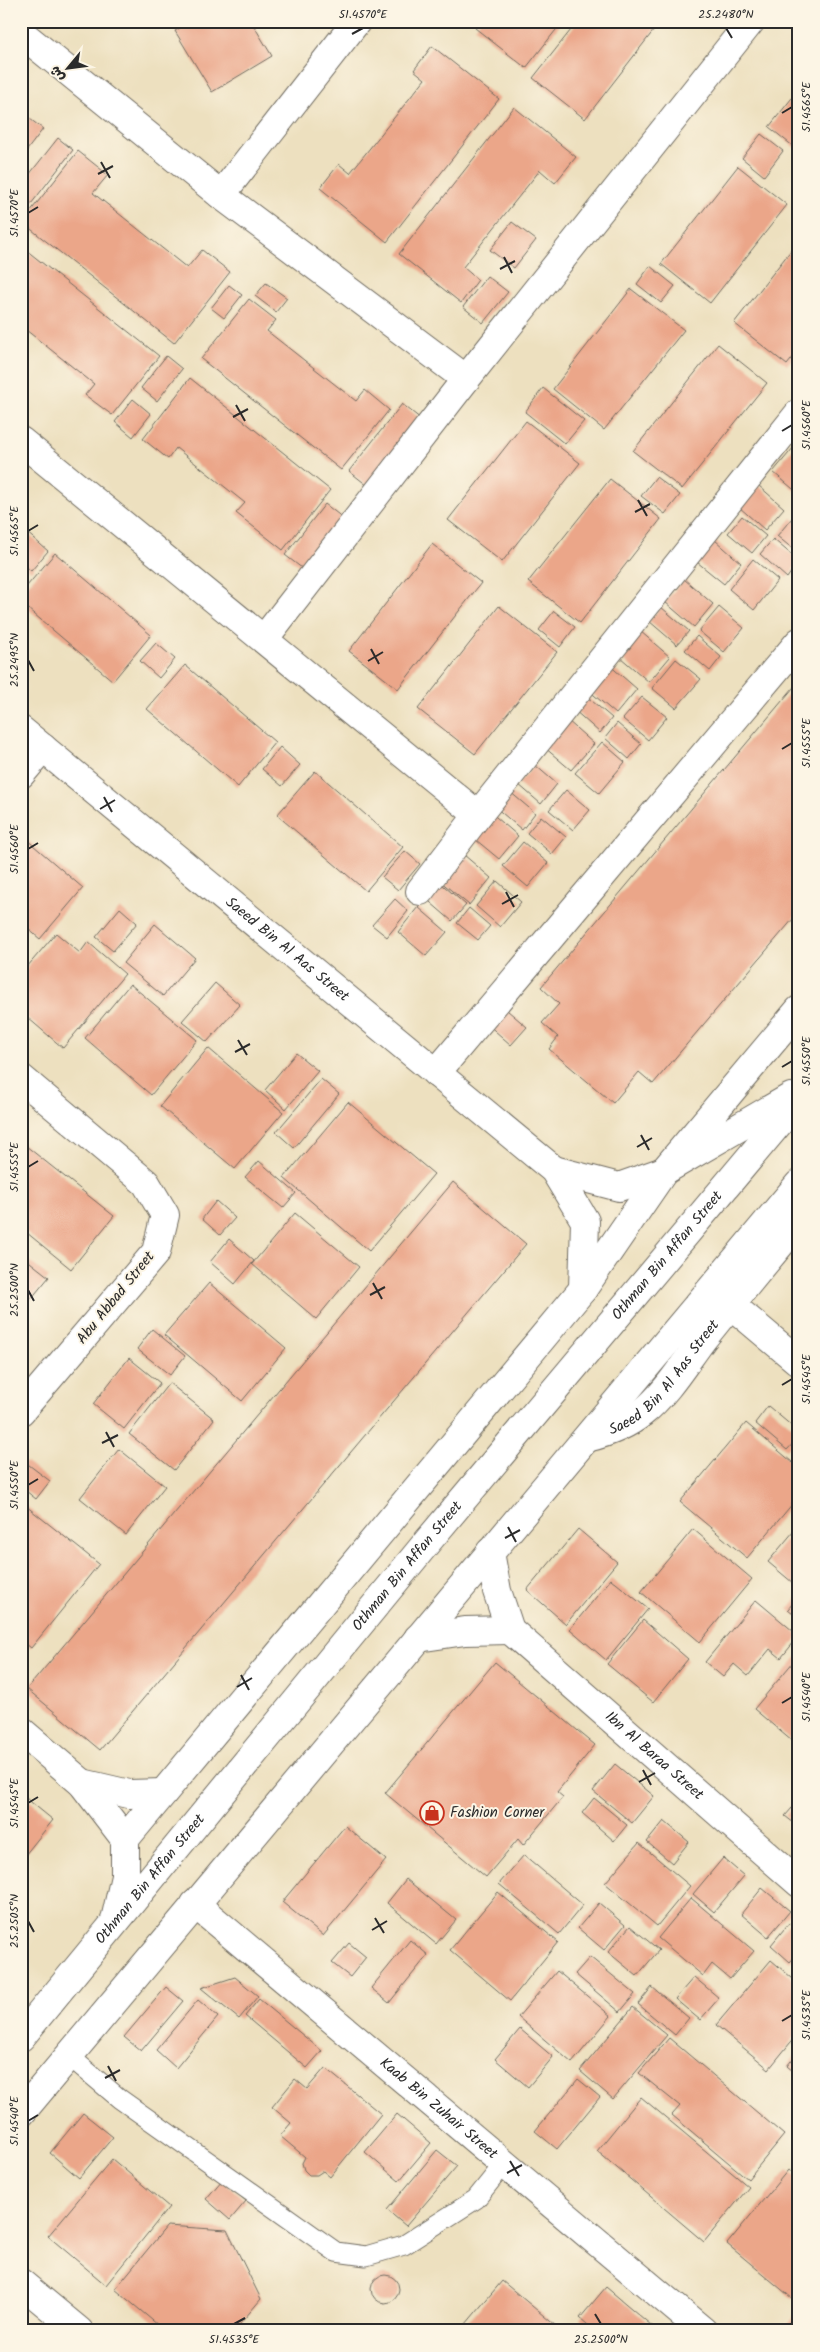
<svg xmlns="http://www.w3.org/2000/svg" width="820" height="2352" font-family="Kalam,'Playpen Sans Arabic',sans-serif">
  <rect width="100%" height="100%" fill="#fcf5e5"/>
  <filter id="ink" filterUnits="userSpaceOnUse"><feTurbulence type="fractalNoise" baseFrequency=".02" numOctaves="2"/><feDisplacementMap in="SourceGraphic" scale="10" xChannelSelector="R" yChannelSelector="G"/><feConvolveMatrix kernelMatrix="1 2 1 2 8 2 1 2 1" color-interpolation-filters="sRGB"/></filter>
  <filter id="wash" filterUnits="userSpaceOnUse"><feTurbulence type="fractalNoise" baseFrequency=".0096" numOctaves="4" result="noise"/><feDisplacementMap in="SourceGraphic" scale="20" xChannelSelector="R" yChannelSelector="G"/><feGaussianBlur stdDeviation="1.12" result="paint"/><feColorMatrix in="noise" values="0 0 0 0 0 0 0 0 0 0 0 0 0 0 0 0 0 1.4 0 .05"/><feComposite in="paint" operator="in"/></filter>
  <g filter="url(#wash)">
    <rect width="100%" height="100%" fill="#ede0bf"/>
    <g id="blocks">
      <!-- building -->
      <path fill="#eba689" d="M191,21H251L272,56L212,92L175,31Z
        M480,21H563L526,68L475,28Z
        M578,21H661L585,119L533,78Z
        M432,46L499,99L387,242L320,188L339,164L350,173L425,79L414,70Z
        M799,89V151L769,127Z
        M514,107L576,157L555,183L540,170L463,267L478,280L461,303L399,254Z
        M21,112L43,129L21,158Z
        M761,134L783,151L764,176L742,158Z
        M58,138L73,150L24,213L21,211V185Z
        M78,151L108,175L93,193L187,268L202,250L230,272L174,343L22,222Z
        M738,166L787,205L710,303L661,264Z
        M512,222L536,240L514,268L490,250Z
        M799,240V350L787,365L734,323Z
        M21,246L159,356L112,415L85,395L94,384L21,326Z
        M650,266L675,286L661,303L637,284Z
        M487,276L508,292L483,323L463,307Z
        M266,283L287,298L276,312L255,296Z
        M229,285L242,295L224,318L211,308Z
        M631,289L684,330L604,430L553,389Z
        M249,299L276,320L267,331L356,401L365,390L389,410L341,470L201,359Z
        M718,344L767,383L682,489L633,451Z
        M166,356L182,369L157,401L141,388Z
        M190,378L330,490L283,550L236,513L245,503L176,448L168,459L143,439Z
        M543,388L584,421L565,444L525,412Z
        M133,399L151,414L133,437L115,422Z
        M402,404L421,419L368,486L349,471Z
        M526,421L580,463L502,562L448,520Z
        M794,447L799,452V494L773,472Z
        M656,477L680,495L665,514L641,496Z
        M610,479L661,519L580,623L528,582Z
        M758,485L784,508L765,530L739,507Z
        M325,504L343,518L303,569L285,555Z
        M742,516L766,536L752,553L728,533Z
        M792,518L799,524V554L777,536Z
        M25,531L48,551L31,571L21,562V536Z
        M773,539L799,561L787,578L760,554Z
        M715,540L741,563L724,584L697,562Z
        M432,544L481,583L398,689L349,651Z
        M55,553L151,635L113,681L21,603V593Z
        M753,559L778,580L754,610L729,589Z
        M684,579L713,604L694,627L665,602Z
        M499,606L557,652L475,754L418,709Z
        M661,607L689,631L677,645L649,621Z
        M719,607L744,628L724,652L699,631Z
        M554,611L575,627L560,647L539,630Z
        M640,631L670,657L649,682L620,657Z
        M697,636L721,657L710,671L685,650Z
        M156,643L175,659L159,678L140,661Z
        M676,659L701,679L676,708L652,688Z
        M608,664L637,689L616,714L587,689Z
        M185,665L275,742L238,787L147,709Z
        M799,681V912L653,1084L639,1072L613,1103L549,1049L558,1037L542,1023L559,1004L541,987Z
        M585,695L612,718L600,733L573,709Z
        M642,697L667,717L648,740L623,719Z
        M567,720L594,744L571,770L544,747Z
        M617,723L641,744L629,759L605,738Z
        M602,742L625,762L599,793L575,773Z
        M280,747L300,765L282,786L262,769Z
        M535,765L557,784L541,804L518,784Z
        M315,771L403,847L366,891L277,815Z
        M566,790L590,810L573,830L549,810Z
        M509,791L535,813L522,830L495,807Z
        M489,811L518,836L499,859L470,835Z
        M541,816L566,837L552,854L527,833Z
        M26,839L83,888L40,939L21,923V846Z
        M523,842L548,863L528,887L503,866Z
        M457,849L491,878L469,905L434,876Z
        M405,851L420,864L398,890L382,877Z
        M437,880L466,905L452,921L423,896Z
        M497,881L521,902L500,927L476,906Z
        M395,899L408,911L387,937L372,925Z
        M418,907L447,932L426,956L398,932Z
        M120,908L137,923L113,951L96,937Z
        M469,908L490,926L478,940L457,923Z
        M155,924L195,958L163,996L123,963Z
        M56,933L80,953L88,942L125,974L63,1048L21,1012V974Z
        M215,983L240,1005L207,1042L182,1021Z
        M130,984L197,1040L151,1095L85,1038Z
        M501,1005L527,1027L511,1045L486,1023Z
        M208,1048L283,1112L235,1169L160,1106Z
        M296,1053L318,1071L286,1109L265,1090Z
        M321,1079L339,1094L294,1148L276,1132Z
        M348,1102L434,1174L369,1251L284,1178Z
        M21,1142L114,1216L71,1269L21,1228Z
        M259,1161L296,1193L283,1208L245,1177Z
        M453,1182L526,1244L100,1750L27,1689Z
        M216,1201L235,1218L220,1235L202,1219Z
        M295,1213L359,1267L316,1319L252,1264Z
        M229,1239L254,1261L235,1284L210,1262Z
        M21,1255L49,1277L21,1311Z
        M209,1283L286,1348L242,1401L164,1335Z
        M152,1329L185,1356L170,1375L137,1349Z
        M129,1358L160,1383L124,1429L93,1404Z
        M169,1383L214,1419L174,1470L129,1434Z
        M768,1406L799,1432V1437L787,1450L755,1423Z
        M746,1423L799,1468V1496L747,1558L680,1502Z
        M119,1449L165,1486L126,1535L80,1498Z
        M25,1462L50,1481L36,1499L21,1487V1467Z
        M21,1502L99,1564L31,1648L21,1640Z
        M578,1529L617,1562L566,1624L527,1590Z
        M693,1529L752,1579L700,1642L641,1592Z
        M794,1531L799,1535V1588L768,1562Z
        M611,1579L648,1609L606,1660L570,1629Z
        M799,1596V1618L788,1609Z
        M756,1600L799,1636L781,1658L770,1649L748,1676L734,1664L723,1677L705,1662Z
        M643,1620L688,1659L653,1702L607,1664Z
        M799,1655V1747L754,1709Z
        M495,1662L595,1745L557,1792L563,1797L523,1845L518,1839L486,1877L385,1793Z
        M615,1764L654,1796L632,1823L593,1791Z
        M21,1794L53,1820L21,1860Z
        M594,1798L627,1825L614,1841L582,1813Z
        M799,1800V1827L785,1816Z
        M664,1821L689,1842L672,1863L647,1842Z
        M345,1826L386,1860L323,1936L282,1902Z
        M639,1843L690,1886L657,1926L605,1883Z
        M524,1855L583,1905L559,1934L499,1884Z
        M723,1858L744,1876L714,1912L693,1894Z
        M406,1879L456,1920L436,1944L387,1903Z
        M762,1888L790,1911L768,1937L741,1914Z
        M498,1892L558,1942L510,2001L450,1950Z
        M691,1898L754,1951L730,1979L712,1964L703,1976L658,1938Z
        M599,1903L625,1925L604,1950L578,1928Z
        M789,1923L799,1931V1952L790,1962L771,1945Z
        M630,1926L659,1950L637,1976L608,1952Z
        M410,1940L428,1955L389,2003L371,1988Z
        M349,1943L366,1957L350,1977L332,1963Z
        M590,1957L635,1994L620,2012L575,1974Z
        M771,1960L799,1984V2032L769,2069L716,2025Z
        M557,1971L611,2016L572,2063L518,2017Z
        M235,1977L258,1996L239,2019L201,1988Z
        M694,1977L719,1998L700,2020L675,1999Z
        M166,1987L183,2001L141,2051L124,2037Z
        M652,1987L689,2018L675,2035L638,2004Z
        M259,1999L322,2051L307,2068L245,2016Z
        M198,2000L218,2017L176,2068L156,2050Z
        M633,2007L667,2035L613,2099L580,2071Z
        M520,2029L553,2057L528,2087L495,2059Z
        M669,2038L784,2135L748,2179L672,2115L680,2106L639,2073Z
        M799,2051V2076L787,2066Z
        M325,2068L381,2114L330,2177L323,2171L317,2175H309L304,2170L302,2163L305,2157L280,2136L291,2123L272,2107L295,2079L307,2089Z
        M578,2079L600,2097L557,2149L535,2131Z
        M641,2097L749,2187L704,2242L597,2151Z
        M83,2113L113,2137L79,2178L50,2153Z
        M397,2114L431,2143L399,2181L365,2152Z
        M437,2150L457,2166L406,2226L387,2210Z
        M112,2159L169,2207L106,2285L48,2236Z
        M788,2170L799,2178V2292L793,2299L727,2244Z
        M222,2180L246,2201L230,2220L206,2199Z
        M167,2226L227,2230L261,2299L234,2331H165L115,2289Z
        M371 2289a14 14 0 1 1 28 0a14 14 0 1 1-28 0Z
        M502,2281L562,2331H460Z
        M606,2287L658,2331H595L580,2318Z
        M799,2310V2331H782Z
        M21,2323L31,2331H21Z"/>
    </g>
  </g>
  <g filter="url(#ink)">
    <use href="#blocks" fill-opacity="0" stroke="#6f6a5f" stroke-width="1"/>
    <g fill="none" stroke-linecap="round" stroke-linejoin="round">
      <!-- service casing -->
      <g stroke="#6f6a5f" stroke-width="21">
        <path id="service" d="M69,2056L120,2099L336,2252L366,2256L404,2245L476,2199L504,2164"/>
      </g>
      <!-- minor casing -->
      <g stroke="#6f6a5f" stroke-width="30">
        <g id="minor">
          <path d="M21,33L221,195L466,379"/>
          <path d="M221,195L357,21"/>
          <path d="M21,441L478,815"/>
          <path d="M264,639L466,379L751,21"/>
          <path id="s1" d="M21,730L554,1170L585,1221L583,1289"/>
          <path d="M21,774L43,748"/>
          <path d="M420,891L478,815L799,413"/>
          <path d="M436,1073L799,642"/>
          <path d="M21,1078L146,1183L165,1215L156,1252L21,1411"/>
          <path d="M554,1170L619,1187L664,1171"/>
          <path d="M730,1304L799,1362"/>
          <path id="s2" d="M587,1438C607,1433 626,1426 642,1413C666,1394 684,1364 702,1340C734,1300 766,1261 799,1222"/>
          <path id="s3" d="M490,1552L497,1591L510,1630L799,1883"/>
          <path d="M418,1638L465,1631L510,1630"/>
          <path d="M21,1731L82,1783L125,1839V1876L115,1920"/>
          <path d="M82,1783L129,1794L163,1793"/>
          <path d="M125,1839L583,1289L664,1171L799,1010"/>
          <path id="s4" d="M195,1904L703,2331"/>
          <path d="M21,2283L79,2331"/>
        </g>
      </g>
      <!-- tertiary casing -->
      <g stroke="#6f6a5f" stroke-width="30">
        <g id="tertiary">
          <path d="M664,1171L791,1097"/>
          <path id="s5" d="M21,2037L428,1541L799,1099"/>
          <path d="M21,2113L799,1184"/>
        </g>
      </g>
      <!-- service -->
      <use href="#service" stroke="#fff" stroke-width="19"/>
      <!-- minor -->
      <use href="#minor" stroke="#fff" stroke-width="28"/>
      <!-- tertiary -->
      <use href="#tertiary" stroke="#fff" stroke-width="28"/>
    </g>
  </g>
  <!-- ticks -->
  <path fill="none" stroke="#2b2b2b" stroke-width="2" d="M726,28L732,38M352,34L363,28M782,113L792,107M101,162L110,178M98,174L113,166M28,213L38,207M504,257L512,273M500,269L515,261M236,405L245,421M233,417L248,409M782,431L792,425M638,500L647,516M635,512L650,504M28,531L38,525M371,649L379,664M28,660L34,671M368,661L383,652M782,749L792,743M104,797L112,812M100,809L115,800M28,849L38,843M506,892L514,907M502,904L518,895M238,1040L247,1055M235,1052L250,1044M782,1067L792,1061M641,1135L649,1150M637,1147L652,1138M28,1167L38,1161M373,1283L382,1299M28,1290L34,1301M370,1295L385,1287M782,1385L792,1379M106,1432L114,1447M102,1443L118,1435M28,1485L38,1479M508,1527L516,1542M505,1538L520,1530M241,1675L249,1690M237,1687L252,1678M782,1703L792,1697M643,1770L651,1785M639,1782L655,1773M28,1803L38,1797M375,1918L384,1933M28,1921L34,1932M372,1930L387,1921M782,2021L792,2015M108,2066L116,2081M105,2078L120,2070M28,2121L38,2115M510,2161L519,2176M507,2173L522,2165M595,2314L601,2324M234,2324L245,2318"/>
  <!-- icons -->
  <defs>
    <g id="shop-ring" transform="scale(1.25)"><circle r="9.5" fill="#fcf5e5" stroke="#c8321e" stroke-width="1.5"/><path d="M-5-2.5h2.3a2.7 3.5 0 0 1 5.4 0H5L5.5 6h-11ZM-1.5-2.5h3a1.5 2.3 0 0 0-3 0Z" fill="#c8321e"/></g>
  </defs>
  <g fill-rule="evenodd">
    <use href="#shop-ring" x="432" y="1813"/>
  </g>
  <g text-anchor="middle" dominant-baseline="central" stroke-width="4" stroke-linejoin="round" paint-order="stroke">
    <!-- street labels -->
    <g font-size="15" fill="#2b2b2b" stroke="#fcf5e5">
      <text stroke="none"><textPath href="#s1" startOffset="345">Saeed Bin Al Aas Street</textPath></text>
      <text stroke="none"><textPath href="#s5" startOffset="1014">Othman Bin Affan Street</textPath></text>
      <text transform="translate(116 1298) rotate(-51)">Abu Abbad Street</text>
      <text stroke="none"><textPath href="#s2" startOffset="101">Saeed Bin Al Aas Street</textPath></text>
      <text stroke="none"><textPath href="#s5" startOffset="609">Othman Bin Affan Street</textPath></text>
      <text stroke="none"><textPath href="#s3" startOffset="272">Ibn Al Baraa Street</textPath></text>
      <text stroke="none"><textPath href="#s5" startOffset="204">Othman Bin Affan Street</textPath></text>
      <text stroke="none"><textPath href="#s4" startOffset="318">Kaab Bin Zuhair Street</textPath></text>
    </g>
    <!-- poi labels -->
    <g font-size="15" fill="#2b2b2b" stroke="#fcf5e5" text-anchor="start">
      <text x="450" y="1813">Fashion Corner</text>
    </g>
  </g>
  <!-- margin -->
  <rect width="820" height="2352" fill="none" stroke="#fcf5e5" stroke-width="55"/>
  <!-- north arrow -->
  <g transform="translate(68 68) rotate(241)" stroke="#fcf5e5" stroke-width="4" paint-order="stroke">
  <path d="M0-4L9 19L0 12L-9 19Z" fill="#2b2b2b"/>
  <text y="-8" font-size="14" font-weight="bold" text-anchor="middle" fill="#2b2b2b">ش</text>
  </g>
  <rect x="28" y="28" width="764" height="2296" fill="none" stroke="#2b2b2b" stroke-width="2"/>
  <g font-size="12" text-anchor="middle" fill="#2b2b2b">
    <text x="363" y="18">51.4570°E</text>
    <text x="726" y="18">25.2480°N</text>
    <text transform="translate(806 107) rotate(-90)" y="4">51.4565°E</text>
    <text transform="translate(14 213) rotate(-90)" y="4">51.4570°E</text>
    <text transform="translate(806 425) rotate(-90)" y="4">51.4560°E</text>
    <text transform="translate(14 531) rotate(-90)" y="4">51.4565°E</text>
    <text transform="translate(14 660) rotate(-90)" y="4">25.2495°N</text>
    <text transform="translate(806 743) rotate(-90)" y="4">51.4555°E</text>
    <text transform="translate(14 849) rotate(-90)" y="4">51.4560°E</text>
    <text transform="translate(806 1061) rotate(-90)" y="4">51.4550°E</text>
    <text transform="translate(14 1167) rotate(-90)" y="4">51.4555°E</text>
    <text transform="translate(14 1290) rotate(-90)" y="4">25.2500°N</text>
    <text transform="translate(806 1379) rotate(-90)" y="4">51.4545°E</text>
    <text transform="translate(14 1485) rotate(-90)" y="4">51.4550°E</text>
    <text transform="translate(806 1697) rotate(-90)" y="4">51.4540°E</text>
    <text transform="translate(14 1803) rotate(-90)" y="4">51.4545°E</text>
    <text transform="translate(14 1921) rotate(-90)" y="4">25.2505°N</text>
    <text transform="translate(806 2015) rotate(-90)" y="4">51.4535°E</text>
    <text transform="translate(14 2121) rotate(-90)" y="4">51.4540°E</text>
    <text x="234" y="2343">51.4535°E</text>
    <text x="601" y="2343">25.2500°N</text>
  </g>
</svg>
